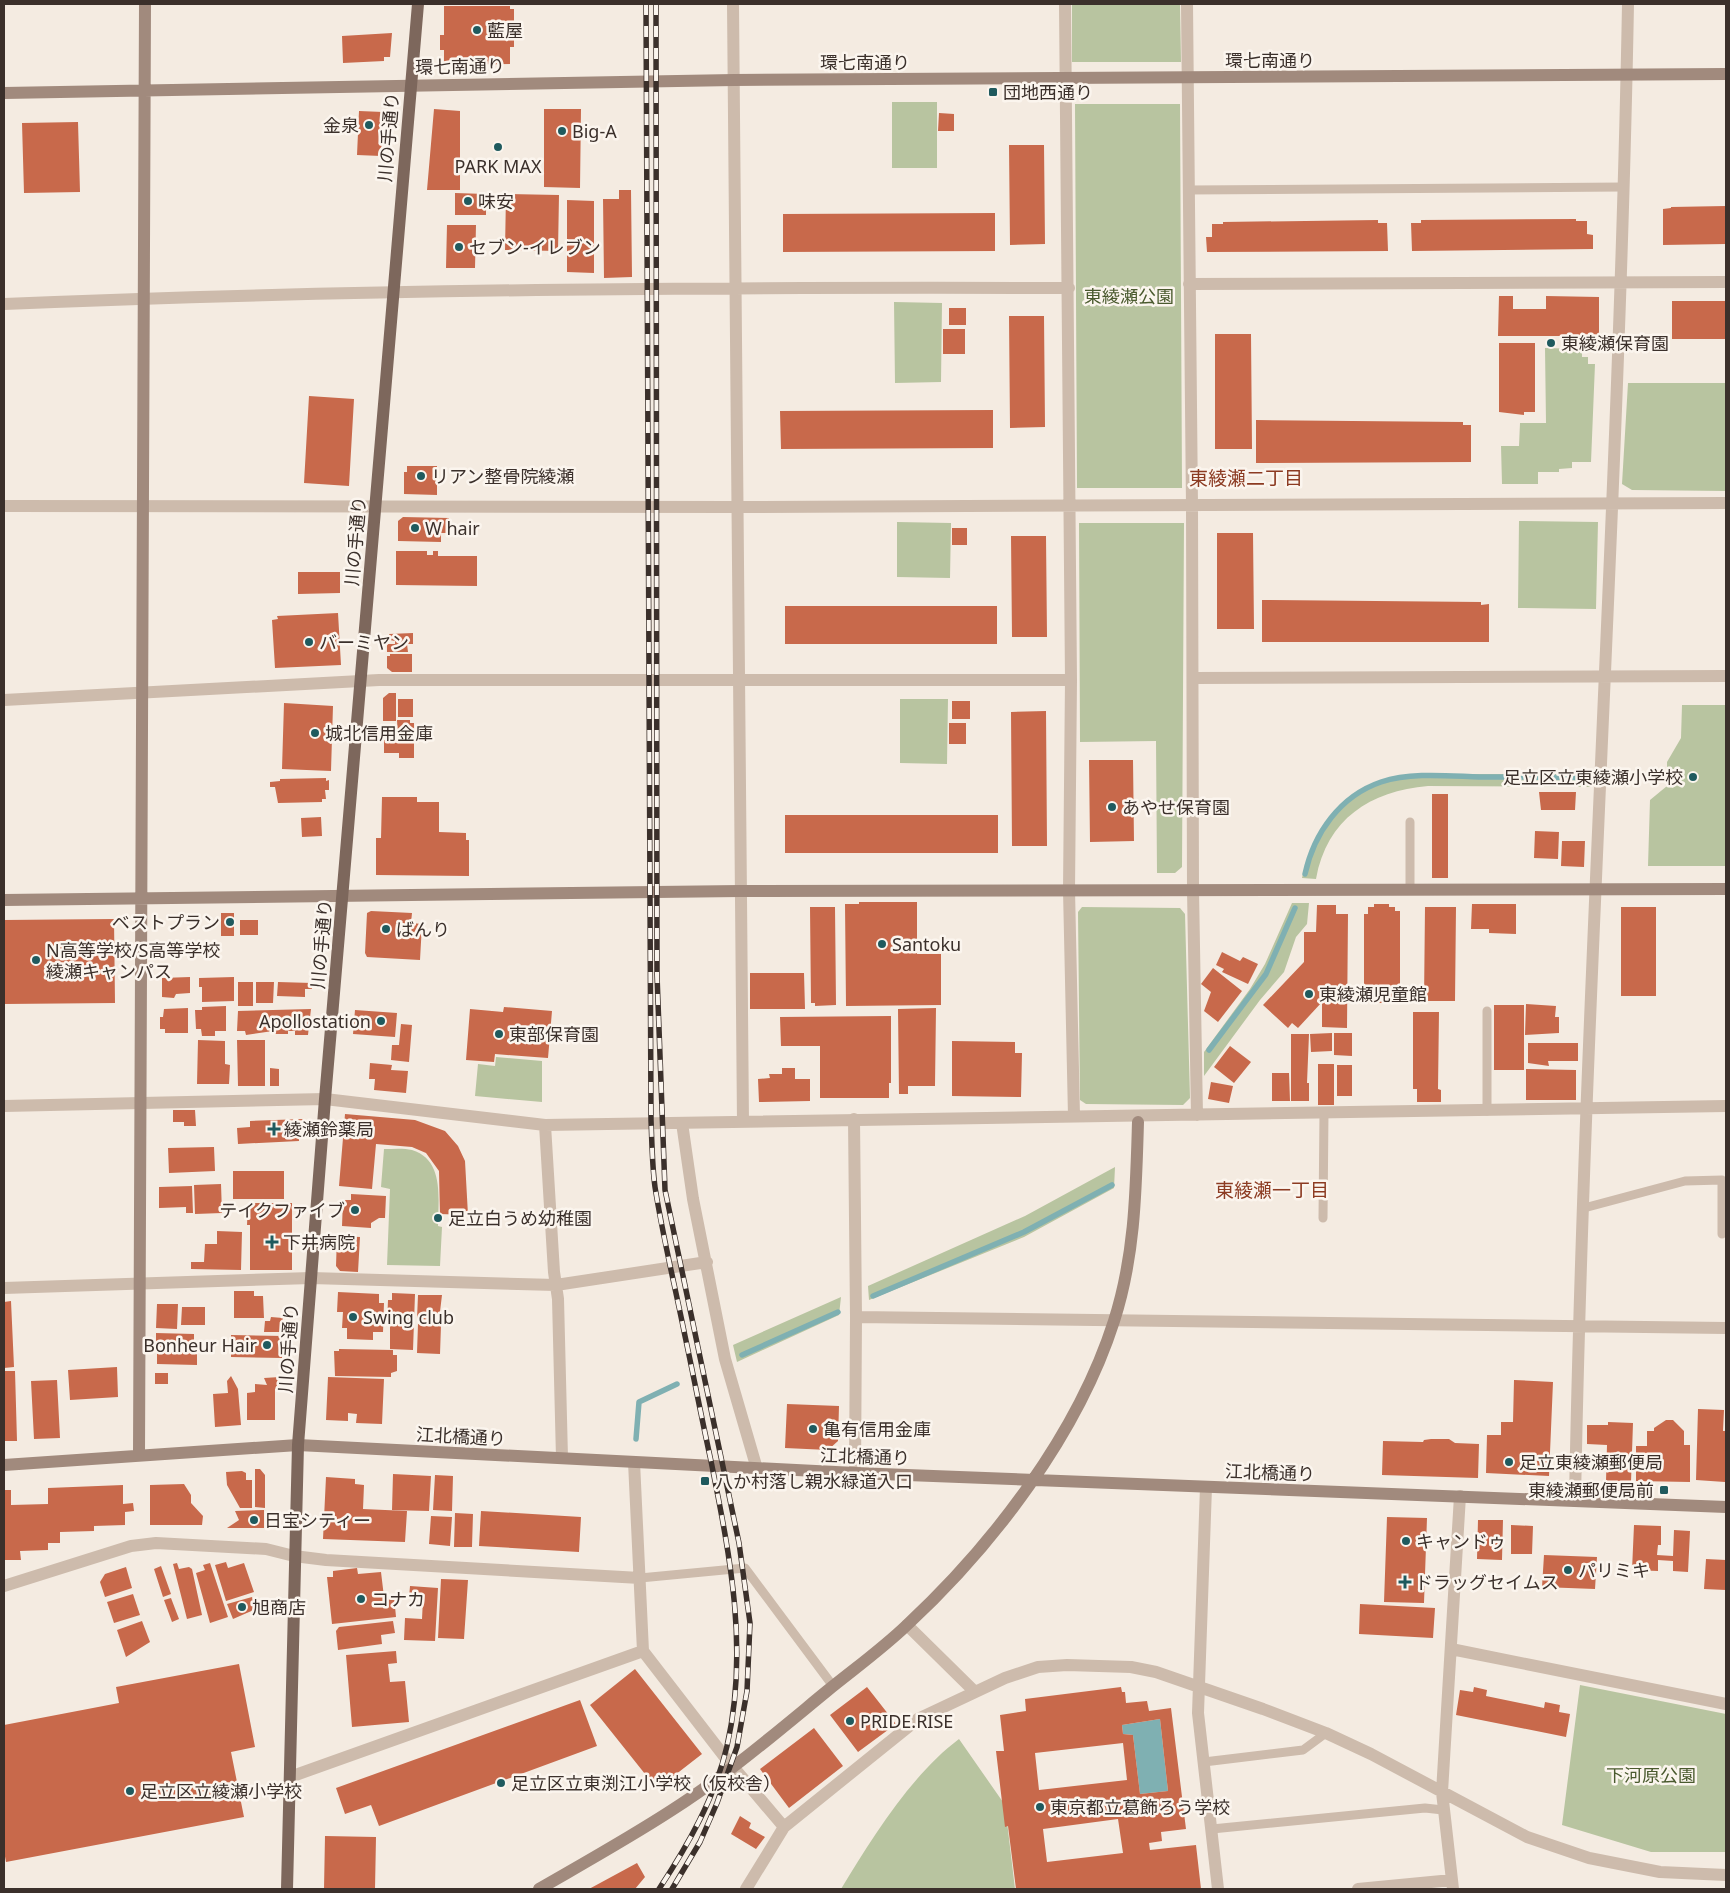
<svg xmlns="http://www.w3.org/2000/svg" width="1730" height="1893" font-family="'Noto Sans','Noto Sans JP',sans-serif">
  <rect width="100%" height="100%" fill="#f4ebe1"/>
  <!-- green -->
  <path fill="#b8c4a0" d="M1072,4H1180L1181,62H1072Z
    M892,102H937V168H892Z
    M1075,104H1180L1182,488H1077Z
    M894,302L942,303L941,382L895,383Z
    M1545,348L1582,349V357H1588V364H1595L1591,462H1572V468L1559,469V472H1538V484H1502L1501,446H1519L1520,423H1546Z
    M1628,383H1726V491L1632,490L1622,484Z
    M1519,521L1598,522L1596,609L1518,608Z
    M897,522L951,523L950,578L897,577Z
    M1079,523H1184L1182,867L1175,873H1157L1156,741L1080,742Z
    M900,699H948L947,764L900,763Z
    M1682,705H1726V866H1648L1650,800L1667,786V762L1681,738Z
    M1415,774H1591V787L1428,786C1370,791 1327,819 1316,879L1302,878C1320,814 1347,783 1415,774Z
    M1292,903H1309L1307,924L1296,937L1284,972L1260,1000L1204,1076V1052L1250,989L1265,964Z
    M1082,907L1180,908L1185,914L1190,1098L1183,1105L1086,1104L1080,1100L1078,912Z
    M496,1057L542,1061V1102L475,1096L478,1064L495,1066Z
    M384,1149C393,1149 404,1148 412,1150C445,1160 438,1200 438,1226L442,1227L440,1266L387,1265L390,1189L381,1187Z
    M1115,1167L1114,1188L1024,1237L869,1300L868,1286L1025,1216Z
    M841,1297L839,1315L737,1362L733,1345Z
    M1580,1685L1726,1714V1852H1651L1562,1825Z
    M959,1739L1005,1805L1015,1889H841C872,1838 911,1775 959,1739Z"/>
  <!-- water -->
  <path fill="#7fb0b2" d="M1160,1719L1168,1791L1140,1794L1133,1735L1123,1734L1122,1725Z"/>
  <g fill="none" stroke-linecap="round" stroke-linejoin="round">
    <!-- stream -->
    <path stroke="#7fb0b2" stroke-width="5.5" d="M1305,874C1314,833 1340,796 1381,782C1412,772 1448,776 1479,777C1516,777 1553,777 1590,778
      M1209,1050L1266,974L1295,908
      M873,1296L1024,1232L1112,1185
      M742,1355L838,1312
      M636,1439L639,1402L677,1384"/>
  </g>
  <!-- building -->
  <path fill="#c8694b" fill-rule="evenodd" d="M444,6H510V9H514V47H510V64L444,65V50H440V35H444Z
    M392,33L390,57H384V61L343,63L342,36Z
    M434,109L460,111V190H427Z
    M544,109H581L580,188L544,187Z
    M359,111L383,112L381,156L357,155Z
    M939,113L954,114V131H938Z
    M78,122L80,192L24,193L22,123Z
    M1009,145H1044L1045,244L1010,245Z
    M619,190H631L632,277L604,278L603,199H619Z
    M455,193L486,194V215H455Z
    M506,194L559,195L558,251L505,250Z
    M567,200L594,201V273L567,272Z
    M1726,206V244L1663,245V209L1671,208V207Z
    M995,213V251L783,252V214Z
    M1576,219V221H1587V234L1593,235V249L1412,251L1411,223H1421V220Z
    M1378,220V223H1387L1388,251L1207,252L1206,237H1212V224H1223V222Z
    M447,225H476L475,268H446Z
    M1499,296H1513V309H1546V296L1599,297V352H1587L1586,343H1573V336H1498Z
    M1672,301H1726V339H1672Z
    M949,308H966V325H949Z
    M1009,316H1044L1045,427L1010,428Z
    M943,329H965V354H943Z
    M1215,334H1251L1252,449H1215Z
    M1499,343H1535V412H1524V415L1499,412Z
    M309,396L354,399L349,486L304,483Z
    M993,410V448L781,449L780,411Z
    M1256,420L1463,422V425H1471V462L1256,463Z
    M407,466H437V495L404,494V472H407Z
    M403,517L449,518L448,533H441V542L398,541V521Z
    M952,528H967V545H952Z
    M1217,533H1253L1254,629H1217Z
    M1011,536H1046L1047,637H1012Z
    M396,551H427V555H433V551H438V556H477V586L396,585Z
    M298,572H340V593L298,594Z
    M1262,600L1481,602V605L1489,604V642H1262Z
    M785,606H997V644H785Z
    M338,613L341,665L275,668L272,620L278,619L277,616Z
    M413,633V644H407L408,652H387V644H395V641L390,640L389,634Z
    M390,654H412V672H392L387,668V656H390Z
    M389,693H396V721H383V698Z
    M398,699H413V717H398Z
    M952,701H970V719H952Z
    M284,703L333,706L331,771L282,769Z
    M1046,711L1047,846H1012L1011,712Z
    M397,720H410V723H414V737H398Z
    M949,723H966V744H949Z
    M384,740H414V758H399V753H384Z
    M1089,760H1133L1134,841L1090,842Z
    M326,778V781L329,780V790H325L326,799H322V802L278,803L275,787H270V782L280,781V779Z
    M1539,792H1576L1575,810H1541Z
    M1432,794H1448V878H1432Z
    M382,797H417V802H439V832L466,833V840H469V876L376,875V838H381Z
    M785,815H998V853H785Z
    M321,817L322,836L302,837L301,818Z
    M1535,831L1559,832L1558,859L1534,858Z
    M1562,841H1585L1584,867L1561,866Z
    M859,902H917V954H941V1005L846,1006L845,904H859Z
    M1374,904H1389V907H1395V911H1400V994H1395V1003H1364V914H1368V907H1374Z
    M1472,904H1516V934L1489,933V929H1471Z
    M1317,905H1336V914H1348L1347,1028L1322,1027V1002L1298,1028L1292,1023L1288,1028L1263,1005L1304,962V932H1316Z
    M810,907H835L836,1005L815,1006V1003H811Z
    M1425,907H1456L1455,1001H1424Z
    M1621,907H1656V996H1621Z
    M371,911L412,913L411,923L422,924L420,960L367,957L365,953L367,913Z
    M221,913H234V936H221Z
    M114,919L115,1003L4,1004V920Z
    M240,920H258V935H240Z
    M1222,952L1240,961L1243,957L1258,964L1248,984L1222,972L1224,969L1216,965Z
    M1213,968L1242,991L1218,1022L1204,1011L1211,992L1201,984Z
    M750,973H804L805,1009H750Z
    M190,977V993L176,994L174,998L162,997V978Z
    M234,977V1001L202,1002V987H199V978Z
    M238,982H253V1006H238Z
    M256,982H274L273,1003H256Z
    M278,982L312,983V989H305V997L277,996Z
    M1526,1004L1556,1006L1555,1017H1559V1033L1525,1035Z
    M1494,1005H1524V1070H1494Z
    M226,1006V1031H215V1036H202L201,1029H196L195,1010H202V1007Z
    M504,1007L552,1011L548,1058L495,1054L494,1062L466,1060L470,1009L503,1012Z
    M188,1008V1033H165V1029H160V1017H163L164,1009Z
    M936,1008L935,1086H908V1094H899L898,1009Z
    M311,1009L308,1035H295V1031H288V1034H274L273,1031L246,1035L245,1031H237L238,1011Z
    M355,1010L397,1013L395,1037L353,1034Z
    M1413,1012H1439L1438,1089L1441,1090V1102H1417V1089H1413Z
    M891,1016V1083H889V1098H820V1046H781L780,1017Z
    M401,1024L412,1025L409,1062L391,1060L392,1045H399Z
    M1332,1033V1051L1311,1052L1310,1034Z
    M1334,1033H1352V1056L1334,1055Z
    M1291,1034H1309L1307,1083H1309V1101H1291Z
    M198,1040L225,1041V1064L230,1065L229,1084H197Z
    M237,1040H265V1086H238Z
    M952,1041L1015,1042V1053H1022L1021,1097L952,1096Z
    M1528,1043H1578V1061H1548L1549,1066L1528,1063Z
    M1230,1046L1251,1062L1234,1083L1214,1067Z
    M370,1063L392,1065L391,1070L408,1071L406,1093L374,1090L375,1079H369Z
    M1318,1064H1334V1105H1318Z
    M1337,1065H1352V1096H1337Z
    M270,1068L279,1069V1086H270Z
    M782,1068H795V1079H810V1101L759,1102L758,1079L770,1078L769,1074H782Z
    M1526,1069L1576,1070V1100H1526Z
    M1272,1073H1289L1290,1101H1272Z
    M1211,1082L1233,1086L1229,1103L1208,1099Z
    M173,1110H195L196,1126H184V1122H173Z
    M345,1114L415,1120L445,1131L458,1146L465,1161L468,1215L440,1214L439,1171L426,1153L412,1147L413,1135L412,1147L376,1144L372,1189L339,1186Z
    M303,1119L304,1131H299V1141L238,1144L237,1128L250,1127V1121Z
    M214,1147L215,1171L169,1173L168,1148Z
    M233,1171H284V1199H233Z
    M221,1184L222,1213L195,1214L194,1185Z
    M192,1186L193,1213H186V1207L159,1208V1187Z
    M351,1194L386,1196L385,1218H379L371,1223V1228L342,1226L343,1200H351Z
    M248,1203H292V1270H250V1225H247Z
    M217,1231L242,1232L241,1270L191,1269V1262H204L205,1244H217Z
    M337,1236L360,1237L358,1272L340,1271L336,1266Z
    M234,1291H254V1296H263L264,1318H234Z
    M338,1292L379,1294V1303H384L383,1332H373V1340L347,1339V1328H342L343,1312H337Z
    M392,1293L415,1294L413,1350L390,1349V1326H387L388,1300H392Z
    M418,1295H442L439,1320L417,1319Z
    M11,1301L14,1367L4,1368V1302Z
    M157,1304H178L177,1329L156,1328Z
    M182,1307H205V1325H181Z
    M271,1317L283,1318V1332H264L265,1321H270Z
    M422,1320L437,1321V1325H441L440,1354L417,1353L418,1324H422Z
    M156,1333L194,1334V1342H168V1347H156Z
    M231,1335L283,1336L282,1358L231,1357Z
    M339,1349L393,1350V1355H397V1371L391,1373V1377L335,1376L334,1351H339Z
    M157,1352H197V1365L157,1364Z
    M117,1367L118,1397L70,1400L68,1370Z
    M4,1371H15L17,1441H5Z
    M155,1373H168V1384H155Z
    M231,1376L238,1389L241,1425L215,1427L213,1394L228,1393L227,1381Z
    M280,1377L281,1387L275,1389V1420H247V1393L255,1392V1384L267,1385L264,1378Z
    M328,1377L384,1379L382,1424L356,1423L357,1414L348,1413V1421L326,1420Z
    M57,1380L60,1438L34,1439L31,1381Z
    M1514,1380L1553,1382L1549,1476L1486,1473L1487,1435H1501V1422H1513Z
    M787,1404L839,1406L838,1441L828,1450L785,1448Z
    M1698,1409L1724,1410L1723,1431H1726L1725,1482L1696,1480Z
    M1666,1420H1673L1684,1431V1445H1690V1482L1636,1481V1446H1647V1431H1654V1428Z
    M1608,1422L1633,1423L1631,1482L1606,1481L1607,1445L1587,1444V1425H1608Z
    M1431,1439H1449L1455,1443L1479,1444L1478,1478L1382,1475L1383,1441L1423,1442L1424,1440Z
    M255,1469H260L265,1475V1508L255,1507Z
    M242,1471L246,1473V1480H252V1508H240L227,1485L226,1472Z
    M393,1474L431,1476L429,1511L392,1510Z
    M435,1475L453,1476L452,1511L433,1510Z
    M326,1477L355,1479V1484L364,1485L363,1509L407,1511L405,1542L323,1539Z
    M184,1484L191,1495V1503L203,1516L202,1525H150V1485Z
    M123,1485V1504L133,1503L134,1511L125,1512V1525L94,1526V1531L60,1532V1543H48V1550L20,1551L21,1560H4V1490H11V1505L48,1504V1488Z
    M264,1510V1528H227L239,1520L235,1511Z
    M481,1511L581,1517L579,1552L479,1546Z
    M455,1513L473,1514L472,1547H454Z
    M431,1516L452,1517L450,1546L429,1544Z
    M1387,1517L1427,1518L1424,1603L1384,1602Z
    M1478,1520H1503L1502,1560L1477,1559Z
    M1511,1525L1533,1526L1532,1554H1511Z
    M1634,1525L1661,1526V1545H1658L1657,1555L1673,1556L1674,1530L1690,1531L1688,1572L1673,1571V1561L1658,1560V1571L1632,1570Z
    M1544,1555L1597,1557L1595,1589L1542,1587Z
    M1706,1559L1726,1560V1590L1704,1589Z
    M226,1562L228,1568L244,1563L254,1592L226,1601L215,1565Z
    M177,1563L179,1569L189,1567L192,1569L202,1615L187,1619L173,1564Z
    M210,1563L228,1617L210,1623L196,1573L205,1570L203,1565Z
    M161,1566L171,1594L163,1597L154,1569Z
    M126,1567L132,1588L105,1597L100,1582L105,1574Z
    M357,1568L358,1574L381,1572L384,1597L394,1596L396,1617L332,1624L327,1577H333V1571Z
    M441,1579L468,1580L464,1639L438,1638Z
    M410,1586L438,1588L435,1641L404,1640L405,1618L422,1619L423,1599L409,1598Z
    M133,1594L140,1615L114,1623L107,1602Z
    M252,1597L256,1609L233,1619L227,1604Z
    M171,1598L179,1619L172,1622L164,1600Z
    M1360,1604L1435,1608L1433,1638L1359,1634Z
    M142,1621L150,1642L126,1657L117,1630Z
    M393,1621L395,1633L381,1635L382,1644L338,1650L336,1631L339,1627Z
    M396,1651L397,1663L388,1664L390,1682L405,1681L409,1722L352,1727L346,1655Z
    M239,1664L255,1747L231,1752L244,1817L6,1862L4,1851V1725L119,1703L116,1687Z
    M635,1669L702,1754L657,1789L590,1705Z
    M867,1687L896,1724L858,1752L830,1715Z
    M1121,1687L1122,1692H1125L1126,1703L1147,1701L1149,1711L1171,1708L1186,1829L1161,1832L1162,1841L1149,1843L1150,1850L1196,1845L1201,1889H1016L1008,1826L1005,1827L996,1751H1004L1000,1715L1026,1711L1025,1699ZM1160,1719L1168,1791L1140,1794L1133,1735L1123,1734L1122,1725ZM1123,1743L1127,1780L1039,1790L1035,1753ZM1118,1819L1123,1853L1047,1862L1043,1829Z
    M1474,1687L1487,1690L1486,1696L1544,1708L1545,1702L1560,1705L1559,1712L1570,1714L1566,1737L1456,1715L1460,1690L1473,1692Z
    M580,1700L597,1746L379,1826L371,1805L345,1814L336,1788Z
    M814,1728L843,1766L789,1808L760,1769Z
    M740,1816L751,1823L749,1828L765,1837L756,1849L731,1834Z
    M325,1836L376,1837L375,1889H324Z
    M637,1863L645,1877L635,1889H589Z"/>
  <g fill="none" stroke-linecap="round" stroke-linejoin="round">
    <!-- lane -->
    <path stroke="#cdbbac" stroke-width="9" d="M1188,190L1623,187
      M1410,890V822
      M1487,1111V1011
      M1584,1208L1685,1181L1722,1180V1234
      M1323,1218L1324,1112
      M640,1578L745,1568L833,1686
      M1204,1762L1303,1750L1326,1733
      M1212,1829L1425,1808L1443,1810"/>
    <!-- street -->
    <path stroke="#cdbbac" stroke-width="12" d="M733,4L743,1122
      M1065,4L1071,680L1069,890L1074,1116
      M1187,4L1192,506L1193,890L1197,1115
      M1189,284L1726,282
      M4,304C359,289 714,287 1069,288
      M4,506L738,507L1726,503
      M1193,678L1726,676
      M4,700L379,680H1071
      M4,1106L325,1099L545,1125L1726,1106
      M854,1119L856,1317L855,1473
      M682,1123L693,1199L725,1359L757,1469
      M545,1125L554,1272L558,1299L562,1458
      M4,1288L311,1278L556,1285L707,1262
      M856,1317L1726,1328
      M634,1462L643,1651L724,1756L784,1827
      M1206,1487L1198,1713L1218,1889
      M1575,1501C1584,1001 1619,503 1628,4
      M4,1586L131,1546L156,1543L266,1549L294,1556L326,1560L640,1578
      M907,1625L974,1691
      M1451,1649L1726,1704
      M290,1777L643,1651
      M746,1889L784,1827L918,1719L1005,1678L1038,1667L1067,1665L1131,1667L1156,1672L1263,1709L1326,1733L1371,1754L1527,1837L1589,1858L1660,1872L1726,1875
      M1358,1889L1452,1880
      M1453,1889L1442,1792L1460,1496"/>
    <!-- secondary -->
    <path stroke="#a18a7d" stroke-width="12" d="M4,93L734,80L1726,74
      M4,900L740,891L1726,889
      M139,1454L145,4
      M4,1465L298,1445L855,1473L1726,1507
      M539,1889C584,1863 629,1838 672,1810C727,1775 777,1732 827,1691C854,1669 882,1649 907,1625C993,1545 1078,1434 1114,1321C1135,1256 1136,1190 1138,1122"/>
    <!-- primary -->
    <path stroke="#7d675c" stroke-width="12" d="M287,1889L298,1445L325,1099L418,4"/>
    <!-- rail casing -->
    <g stroke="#3b302b" stroke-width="5.5">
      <path id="rail" d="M646,4L651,1120C652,1142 652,1165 655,1187C663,1238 675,1286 685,1336C694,1378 702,1420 711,1461C730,1556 749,1649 727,1746C715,1798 688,1845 659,1889
        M656,4L657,975L665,1190L739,1543L750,1623L747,1691L737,1747L717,1803L700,1842L672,1889"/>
    </g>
    <!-- rail -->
    <use href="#rail" stroke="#fbf5ee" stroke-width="4" stroke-dasharray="11" stroke-linecap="butt"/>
  </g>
  <!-- markers -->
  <g fill="#1f5a5e" stroke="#fbf5ee" stroke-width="2">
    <circle cx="477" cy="30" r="5"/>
    <rect x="988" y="87" width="10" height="10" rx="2.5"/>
    <circle cx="369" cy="125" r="5"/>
    <circle cx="562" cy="131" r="5"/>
    <circle cx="498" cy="147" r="5"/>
    <circle cx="468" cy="201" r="5"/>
    <circle cx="459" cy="247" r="5"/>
    <circle cx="1551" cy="343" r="5"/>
    <circle cx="421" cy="476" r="5"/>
    <circle cx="415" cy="528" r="5"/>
    <circle cx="309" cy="642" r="5"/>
    <circle cx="315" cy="733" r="5"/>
    <circle cx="1693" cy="777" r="5"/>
    <circle cx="1112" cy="807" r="5"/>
    <circle cx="230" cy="922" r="5"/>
    <circle cx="386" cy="929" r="5"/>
    <circle cx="882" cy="944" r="5"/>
    <circle cx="36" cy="960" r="5"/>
    <circle cx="1309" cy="994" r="5"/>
    <circle cx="381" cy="1021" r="5"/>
    <circle cx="499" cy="1034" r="5"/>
    <path d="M271.5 1121.5h5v5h5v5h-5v5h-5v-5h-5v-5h5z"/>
    <circle cx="355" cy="1210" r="5"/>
    <circle cx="438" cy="1218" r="5"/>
    <path d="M269.5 1234.5h5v5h5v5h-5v5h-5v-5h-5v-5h5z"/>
    <circle cx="353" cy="1317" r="5"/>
    <circle cx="267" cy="1345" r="5"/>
    <circle cx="813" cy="1429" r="5"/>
    <circle cx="1509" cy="1462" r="5"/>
    <rect x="700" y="1476" width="10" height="10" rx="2.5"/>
    <rect x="1659" y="1485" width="10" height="10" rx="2.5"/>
    <circle cx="254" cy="1520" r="5"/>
    <circle cx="1406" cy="1541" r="5"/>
    <circle cx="1568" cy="1570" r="5"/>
    <path d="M1402.5 1574.5h5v5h5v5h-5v5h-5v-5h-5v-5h5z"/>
    <circle cx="361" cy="1599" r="5"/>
    <circle cx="242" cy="1607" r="5"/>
    <circle cx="850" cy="1721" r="5"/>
    <circle cx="501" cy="1783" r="5"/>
    <circle cx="130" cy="1791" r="5"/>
    <circle cx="1040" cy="1807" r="5"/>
  </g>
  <g text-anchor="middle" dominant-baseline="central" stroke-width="5" stroke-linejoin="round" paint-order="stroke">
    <!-- poi labels -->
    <g font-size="18" fill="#3b302b" stroke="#fbf5ee" text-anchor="start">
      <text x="487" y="30">藍屋</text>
      <text x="1003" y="92">団地西通り</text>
      <text x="359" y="125" text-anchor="end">金泉</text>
      <text x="572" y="131">Big-A</text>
      <text x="498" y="166" text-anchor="middle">PARK MAX</text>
      <text x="478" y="201">味安</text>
      <text x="469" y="247">セブン-イレブン</text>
      <text x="1561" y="343">東綾瀬保育園</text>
      <text x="431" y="476">リアン整骨院綾瀬</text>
      <text x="425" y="528">W hair</text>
      <text x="319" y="642">バーミヤン</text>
      <text x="325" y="733">城北信用金庫</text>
      <text x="1683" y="777" text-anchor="end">足立区立東綾瀬小学校</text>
      <text x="1122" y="807">あやせ保育園</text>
      <text x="220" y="922" text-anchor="end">ベストプラン</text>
      <text x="396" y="929">ばんり</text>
      <text x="892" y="944">Santoku</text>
      <text x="46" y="950">N高等学校/S高等学校<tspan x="46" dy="21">綾瀬キャンパス</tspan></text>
      <text x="1319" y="994">東綾瀬児童館</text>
      <text x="371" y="1021" text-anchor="end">Apollostation</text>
      <text x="509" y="1034">東部保育園</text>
      <text x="284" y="1129">綾瀬鈴薬局</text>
      <text x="345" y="1210" text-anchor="end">テイクファイブ</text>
      <text x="448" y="1218">足立白うめ幼稚園</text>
      <text x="283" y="1242">下井病院</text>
      <text x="363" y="1317">Swing club</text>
      <text x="257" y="1345" text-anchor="end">Bonheur Hair</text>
      <text x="823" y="1429">亀有信用金庫</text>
      <text x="1519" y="1462">足立東綾瀬郵便局</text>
      <text x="715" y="1481">八か村落し親水緑道入口</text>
      <text x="1654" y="1490" text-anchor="end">東綾瀬郵便局前</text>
      <text x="264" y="1520">日宝シティー</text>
      <text x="1416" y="1541">キャンドゥ</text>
      <text x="1578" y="1570">パリミキ</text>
      <text x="1415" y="1582">ドラッグセイムス</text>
      <text x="371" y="1599">コナカ</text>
      <text x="252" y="1607">旭商店</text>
      <text x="860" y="1721">PRIDE.RISE</text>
      <text x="511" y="1783">足立区立東渕江小学校（仮校舎）</text>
      <text x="140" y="1791">足立区立綾瀬小学校</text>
      <text x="1050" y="1807">東京都立葛飾ろう学校</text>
    </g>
    <!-- street labels -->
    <g font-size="18" fill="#3b302b" stroke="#fbf5ee">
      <text x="1270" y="60">環七南通り</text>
      <text x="865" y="62">環七南通り</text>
      <text transform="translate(460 66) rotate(-1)">環七南通り</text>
      <text transform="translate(388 137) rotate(-85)">川の手通り</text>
      <text transform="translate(355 541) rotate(-85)">川の手通り</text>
      <text transform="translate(321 944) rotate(-85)">川の手通り</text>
      <text transform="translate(288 1348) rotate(-86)">川の手通り</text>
      <text transform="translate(461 1436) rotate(3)">江北橋通り</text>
      <text transform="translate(865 1456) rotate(2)">江北橋通り</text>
      <text transform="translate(1270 1472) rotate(2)">江北橋通り</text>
    </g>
    <!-- park labels -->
    <g font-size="18" fill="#4a5a2e" stroke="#fbf5ee">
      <text x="1129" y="296">東綾瀬公園</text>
      <text x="1651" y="1775">下河原公園</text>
    </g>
    <!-- neighbourhood labels -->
    <g font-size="19" fill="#8c3b22" stroke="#fbf5ee">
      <text x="1246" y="478">東綾瀬二丁目</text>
      <text x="1272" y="1190">東綾瀬一丁目</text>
    </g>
  </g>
  <!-- border -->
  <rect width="1730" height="1893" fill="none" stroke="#3b302b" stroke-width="10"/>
</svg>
